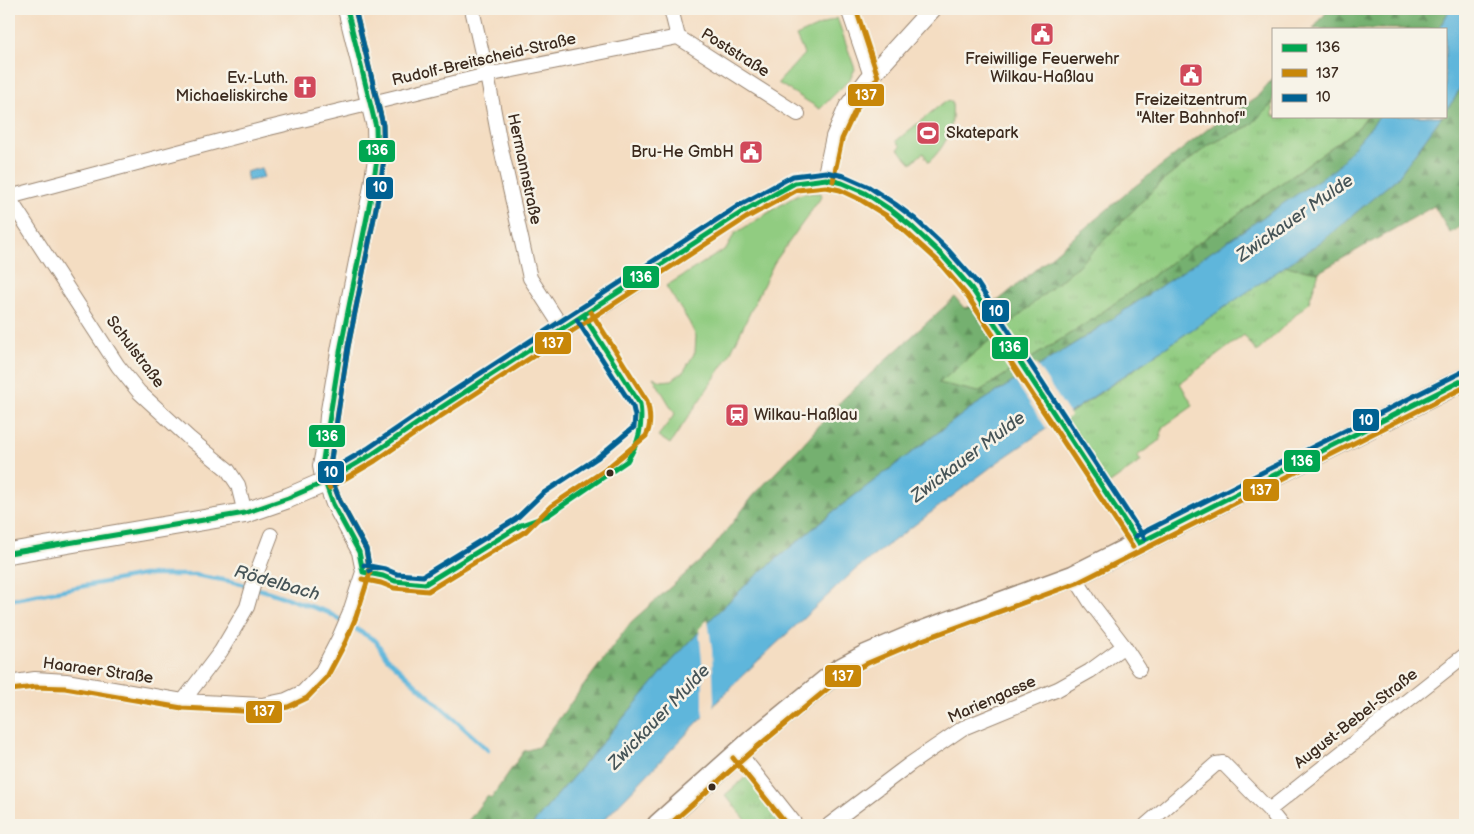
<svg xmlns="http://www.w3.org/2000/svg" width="1474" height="834" font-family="'Balsamiq Sans',sans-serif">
  <defs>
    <pattern id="grass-tufts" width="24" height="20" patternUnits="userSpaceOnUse" patternTransform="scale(1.25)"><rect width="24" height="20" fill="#91cc81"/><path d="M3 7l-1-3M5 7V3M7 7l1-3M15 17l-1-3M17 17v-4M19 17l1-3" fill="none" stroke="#7eaf6f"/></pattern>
    <pattern id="forest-firs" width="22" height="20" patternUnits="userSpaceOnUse" patternTransform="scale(1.25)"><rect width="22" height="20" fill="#74b06f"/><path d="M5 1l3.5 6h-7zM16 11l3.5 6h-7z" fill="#608f5b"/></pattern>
  </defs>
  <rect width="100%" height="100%" fill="#f7f3e8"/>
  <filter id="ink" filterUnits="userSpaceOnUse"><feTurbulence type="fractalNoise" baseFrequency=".02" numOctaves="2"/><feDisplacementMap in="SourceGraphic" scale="10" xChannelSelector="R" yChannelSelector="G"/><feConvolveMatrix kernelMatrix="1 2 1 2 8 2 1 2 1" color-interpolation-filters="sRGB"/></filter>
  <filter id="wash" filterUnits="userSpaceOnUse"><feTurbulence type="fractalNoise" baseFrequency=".0096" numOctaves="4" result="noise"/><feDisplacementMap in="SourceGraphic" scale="20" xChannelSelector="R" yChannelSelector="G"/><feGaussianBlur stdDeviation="1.12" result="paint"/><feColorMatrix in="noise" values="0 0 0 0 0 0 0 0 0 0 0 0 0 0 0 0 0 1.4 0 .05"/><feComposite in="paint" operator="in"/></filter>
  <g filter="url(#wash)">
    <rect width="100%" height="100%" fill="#f4ddc2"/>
    <!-- grass -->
    <path fill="url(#grass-tufts)" stroke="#667b50" d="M1273,103V116H1367L1358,128L1090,321L978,392L938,383L1080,264L1160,183L1209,145L1251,125Z
      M1284,266L1319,272L1309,302L1257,352L1244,335L1180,383L1193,406L1163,427L1160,440L1137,456L1141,461L1103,488L1059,421Z
      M747,776L780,820L773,825H750L725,795Z"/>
    <!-- forest -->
    <path fill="url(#forest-firs)" stroke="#586d46" d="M1329,9H1450L1439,29H1313Z
      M1465,77V224L1450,233L1434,206L1319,272L1284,266L1322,241L1397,178L1442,116H1445V112L1455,98Z
      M1273,78V103L1251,125L1209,145L1160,183L1080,264L939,383L978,392L1090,321L1358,128L1367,116H1380L1337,168L1085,337L968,410L834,511L750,581L714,616L671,662L532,825H465L487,796L491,798L524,751L538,747L631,622L708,554L754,495L801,446L843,399L955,297L964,308L999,300L1134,187L1213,125L1256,98Z"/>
    <!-- green -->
    <path fill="#91cc81" stroke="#667b50" d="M837,18L855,69L850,79L820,109L778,83L804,54L796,36Z
      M952,101C954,128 948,143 929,162L923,153L911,163L898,149L901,146L896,141L944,102Z
      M807,193H821L822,196L774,263L728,358L670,444L658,436L675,414L653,377L661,381L672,380L684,371L695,352L696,336L689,322L666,286L727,248L734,234L789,200L797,195Z"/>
    <!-- water -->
    <path fill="#5eb6db" stroke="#4c707c" d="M1450,9H1465V77L1455,98L1445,112V29H1439Z
      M1380,116H1442L1397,178L1322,241L999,461L855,570L743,675L599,825H532L671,662L714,616L750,581L834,511L968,410L1085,337L1336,168Z
      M261,168L264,178L248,181L246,172Z"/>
    <!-- pier -->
    <path fill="#f4ddc2" d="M1036,364L1071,416L1048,431L1013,378Z
      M708,619L712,650L714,700L713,710L703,721V672L699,629Z"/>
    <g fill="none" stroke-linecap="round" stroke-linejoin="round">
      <!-- stream -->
      <path stroke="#5eb6db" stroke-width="4.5" d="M9,600L143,575H195L234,582L269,592L327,612L376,641L386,657L488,750"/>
    </g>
  </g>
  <g filter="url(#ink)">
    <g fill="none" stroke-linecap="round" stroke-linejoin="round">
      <!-- minor casing -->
      <g stroke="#988470" stroke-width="16">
        <path id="minor" d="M472,9L487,75L500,144L530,278L563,329
          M671,9L678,37L798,114
          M848,9L871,76
          M9,197L265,129L487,75L678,37
          M9,198L118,366L139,392L189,438L228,470L238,485L245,513
          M1074,576L1091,603L1124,646L1139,669
          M9,683L35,679L66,681L183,701L262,705L286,700L303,692L321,673L339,638L349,615L363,572L359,552L333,504L325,482
          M183,701L221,651L247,607L257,572L271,535
          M739,753L796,825
          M1269,810L1465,655
          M829,825L910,764L963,728L1058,689L1090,671L1124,646
          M1146,825L1216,764L1223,763L1269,810L1281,825"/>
      </g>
      <!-- tertiary casing -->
      <g stroke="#988470" stroke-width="20">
        <path id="tertiary" d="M826,179L835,137L848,107L871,76L932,9
          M325,482L322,466L327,440L329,416L341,346L372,192L377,159L376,127L347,9"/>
      </g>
      <!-- secondary casing -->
      <g stroke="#988470" stroke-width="22">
        <path id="secondary" d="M9,553L245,513L288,498L325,482L371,455L431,414L608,300L742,212L795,183L826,179L842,183L865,193L891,210L910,225L942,255L972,289L1139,543"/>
      </g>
      <!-- primary casing -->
      <g stroke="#988470" stroke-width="24">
        <path id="primary" d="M658,825L752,741L839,670L865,656L919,633L1074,576L1465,379"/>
      </g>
      <!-- minor -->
      <use href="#minor" stroke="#fff" stroke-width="14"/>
      <!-- tertiary -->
      <use href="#tertiary" stroke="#fff" stroke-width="18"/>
      <!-- secondary -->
      <use href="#secondary" stroke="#fff" stroke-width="20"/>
      <!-- primary -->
      <use href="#primary" stroke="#fff" stroke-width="21"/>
      <!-- bus-1 casing -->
      <g stroke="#f7f3e8" stroke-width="9">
        <path id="bus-1" d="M347,9L376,127L377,159L372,192L341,346L322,466L325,482L333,504L359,552L363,572
          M1139,543L1465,379
          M9,553L245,513L288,498L325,482L371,455L431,414L742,212L795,183L826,179L842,183L865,193L891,210L910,225L942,255L972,289L1139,543
          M363,572L383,576L395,581L425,584L521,525L547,516L627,461C639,443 643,426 640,404L584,316"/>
      </g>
      <!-- bus-2 casing -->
      <g stroke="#f7f3e8" stroke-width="9">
        <path id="bus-2" d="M833,181L842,139L855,111L878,77L856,9
          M329,488L375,461L435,420L746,218L797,190L826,187L840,190L861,200L887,216L905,231L937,260L966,294L1133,547
          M362,579L381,583L394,588L428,591L526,531L551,506L605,470L646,436C652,425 650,412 647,401L591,312
          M10,690L35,687L65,688L182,708L262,712L288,707L307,698L327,677L346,641L356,617L370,573L366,549L340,501L332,480L330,466L348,347L379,193L384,159L383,125L355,9
          M733,758L787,825
          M669,825L757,747L843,676L868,663L922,640L1077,583L1465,387"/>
      </g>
      <!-- bus-3 casing -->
      <g stroke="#f7f3e8" stroke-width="9">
        <path id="bus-3" d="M355,9L383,125L384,159L379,193L348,347L330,466L332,480L340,501L366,549L370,571
          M321,476L367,449L427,408L738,206L793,176L826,172L844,176L869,187L895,204L915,219L948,250L978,284L1145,539
          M1136,536L1462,372
          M364,565L385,569L397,574L423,576L516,519L542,494L597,458L634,427L635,416L633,407L577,320"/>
      </g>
      <!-- bus-1 -->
      <use href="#bus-1" stroke="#00a651" stroke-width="5"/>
      <!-- bus-2 -->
      <use href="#bus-2" stroke="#c88708" stroke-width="5"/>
      <!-- bus-3 -->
      <use href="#bus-3" stroke="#006192" stroke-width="5"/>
    </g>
  </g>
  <!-- icons -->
  <defs>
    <g id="civic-square" transform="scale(1.25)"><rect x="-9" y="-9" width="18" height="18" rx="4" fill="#d1495b" stroke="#f7f3e8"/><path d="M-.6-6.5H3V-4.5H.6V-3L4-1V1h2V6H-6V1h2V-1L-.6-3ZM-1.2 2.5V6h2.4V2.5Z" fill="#fff"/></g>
    <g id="church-square" transform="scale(1.25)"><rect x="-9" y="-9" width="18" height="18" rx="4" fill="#d1495b" stroke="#f7f3e8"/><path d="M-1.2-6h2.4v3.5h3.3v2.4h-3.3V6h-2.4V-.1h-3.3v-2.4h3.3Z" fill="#fff"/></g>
    <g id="stadium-square" transform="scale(1.25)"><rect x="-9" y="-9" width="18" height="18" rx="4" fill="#d1495b" stroke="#f7f3e8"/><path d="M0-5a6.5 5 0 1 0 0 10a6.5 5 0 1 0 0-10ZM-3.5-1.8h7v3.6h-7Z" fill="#fff"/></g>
    <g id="station-square" transform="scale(1.25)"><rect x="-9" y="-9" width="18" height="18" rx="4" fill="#d1495b" stroke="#f7f3e8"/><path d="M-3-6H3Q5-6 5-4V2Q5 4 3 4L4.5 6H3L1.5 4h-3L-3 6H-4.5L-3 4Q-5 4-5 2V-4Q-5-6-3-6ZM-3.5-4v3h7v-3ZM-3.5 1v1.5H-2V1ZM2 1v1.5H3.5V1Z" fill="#fff"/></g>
  </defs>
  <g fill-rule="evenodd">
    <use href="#civic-square" x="1042" y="34"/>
    <use href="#civic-square" x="1191" y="75"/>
    <use href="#church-square" x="305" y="87"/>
    <use href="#stadium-square" x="928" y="133"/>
    <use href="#civic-square" x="751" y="152"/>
    <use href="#station-square" x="737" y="415"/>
  </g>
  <!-- markers -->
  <g fill="#3b2a1e" stroke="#f7f3e8" stroke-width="2">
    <circle cx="610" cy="473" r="4.5"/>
    <circle cx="712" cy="787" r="4.5"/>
  </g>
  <g text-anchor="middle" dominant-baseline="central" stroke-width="5" stroke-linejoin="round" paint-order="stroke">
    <!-- street labels -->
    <g font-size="16" fill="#3b2a1e" stroke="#f7f3e8">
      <text transform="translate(735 53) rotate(32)">Poststraße</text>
      <text transform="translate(484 60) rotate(-13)">Rudolf-Breitscheid-Straße</text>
      <text transform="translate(524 169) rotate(78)">Hermannstraße</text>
      <text transform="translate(135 352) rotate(53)">Schulstraße</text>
      <text transform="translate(98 671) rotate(8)">Haaraer Straße</text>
      <text transform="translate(992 700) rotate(-24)">Mariengasse</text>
      <text transform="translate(1356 719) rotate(-38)">August-Bebel-Straße</text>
    </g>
    <!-- poi labels -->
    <g font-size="16" fill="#3b2a1e" stroke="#f7f3e8">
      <text x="1042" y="59">Freiwillige Feuerwehr<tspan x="1042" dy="18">Wilkau-Haßlau</tspan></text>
      <text x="288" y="78" text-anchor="end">Ev.-Luth.<tspan x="288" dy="18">Michaeliskirche</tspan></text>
      <text x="1191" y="100">Freizeitzentrum<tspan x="1191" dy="18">"Alter Bahnhof"</tspan></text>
      <text x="946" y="133" text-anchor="start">Skatepark</text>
      <text x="734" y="152" text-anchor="end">Bru-He GmbH</text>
      <text x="754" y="415" text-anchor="start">Wilkau-Haßlau</text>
    </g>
    <!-- water labels -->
    <g font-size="18" font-style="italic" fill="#465457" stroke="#f7f3e8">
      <text transform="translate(1295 218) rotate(-35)">Zwickauer Mulde</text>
      <text transform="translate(968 457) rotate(-37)">Zwickauer Mulde</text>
      <text transform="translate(277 583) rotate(16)">Rödelbach</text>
      <text transform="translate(659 717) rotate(-46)">Zwickauer Mulde</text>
    </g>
  </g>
  <g stroke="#f7f3e8" stroke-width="2">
    <rect x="847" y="83" width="38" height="24" rx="5" fill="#c88708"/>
    <rect x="358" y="139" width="38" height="24" rx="5" fill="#00a651"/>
    <rect x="365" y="176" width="29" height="24" rx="5" fill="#006192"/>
    <rect x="622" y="265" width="38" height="24" rx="5" fill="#00a651"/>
    <rect x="981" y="299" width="29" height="24" rx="5" fill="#006192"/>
    <rect x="534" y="331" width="38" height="24" rx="5" fill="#c88708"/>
    <rect x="991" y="336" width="38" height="24" rx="5" fill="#00a651"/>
    <rect x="1352" y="408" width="28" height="24" rx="5" fill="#006192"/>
    <rect x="308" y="424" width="38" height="24" rx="5" fill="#00a651"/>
    <rect x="1283" y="449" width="38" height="24" rx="5" fill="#00a651"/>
    <rect x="317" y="460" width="28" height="24" rx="5" fill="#006192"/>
    <rect x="1242" y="478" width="38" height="24" rx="5" fill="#c88708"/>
    <rect x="824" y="664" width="38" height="24" rx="5" fill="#c88708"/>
    <rect x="245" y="700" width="38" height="24" rx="5" fill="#c88708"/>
  </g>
  <g font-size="14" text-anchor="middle" font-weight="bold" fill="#fff">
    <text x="866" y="100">137</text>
    <text x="377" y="155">136</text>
    <text x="380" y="192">10</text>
    <text x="641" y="282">136</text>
    <text x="996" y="316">10</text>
    <text x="553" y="348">137</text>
    <text x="1010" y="352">136</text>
    <text x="1366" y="425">10</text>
    <text x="327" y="441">136</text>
    <text x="1302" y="466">136</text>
    <text x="331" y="477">10</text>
    <text x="1261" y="495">137</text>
    <text x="843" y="681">137</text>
    <text x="264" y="716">137</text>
  </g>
  <!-- margin -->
  <rect width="1474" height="834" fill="none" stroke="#f7f3e8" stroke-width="30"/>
  <!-- legend -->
  <rect x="1272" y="28" width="175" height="90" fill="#f7f3e8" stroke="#aca397"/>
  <rect x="1282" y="44" width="25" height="8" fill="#00a651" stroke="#aca397"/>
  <text x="1316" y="52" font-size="15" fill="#3b2a1e">136</text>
  <rect x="1282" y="69" width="25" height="8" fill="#c88708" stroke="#aca397"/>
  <text x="1316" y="78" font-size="15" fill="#3b2a1e">137</text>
  <rect x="1282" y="94" width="25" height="8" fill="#006192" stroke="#aca397"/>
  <text x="1316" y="102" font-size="15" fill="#3b2a1e">10</text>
</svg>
